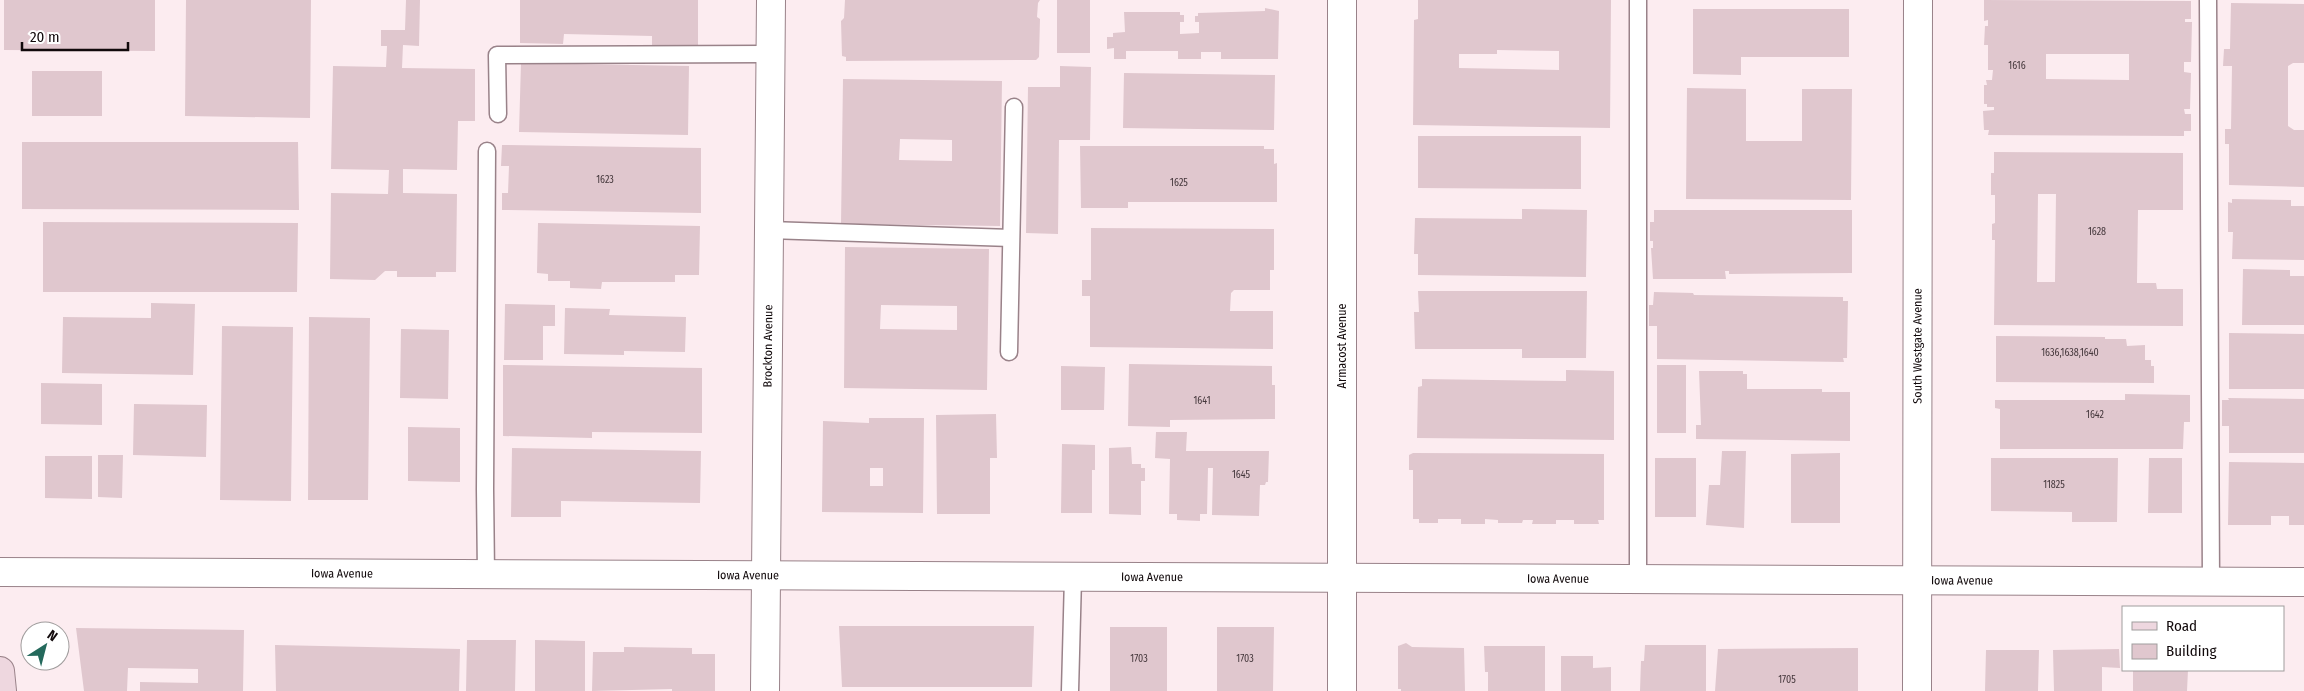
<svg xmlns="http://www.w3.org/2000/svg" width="2304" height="691" font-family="'Fira Sans Condensed',sans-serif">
  <rect width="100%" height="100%" fill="#fcecf0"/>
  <!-- building -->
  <path fill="#e0c7ce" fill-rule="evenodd" d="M4,0H155V51L4,50Z
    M186,0H311L310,118L185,116Z
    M406,0H420L419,46L403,45L402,68L475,69V121H458L457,170L403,169V193L457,194L456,272H436V277H397V271H385L375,280L330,279L331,193L388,194L389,170L331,169L333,66L386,67L387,46H381V30H405Z
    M520,0H698V46L652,45V36L564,34L563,44L520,43Z
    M845,0H1040L1038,3L1037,17L1040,19L1039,57L1036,60L846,61V57L842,56L841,21L844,18Z
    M1057,0H1090V53H1057Z
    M1418,0H1611L1610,128L1413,125L1414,20L1418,19ZM1497,50L1559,51V70L1459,68V54H1497Z
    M1984,0L2191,1V19H2185V22H2192L2191,62H2184V72L2191,73L2190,109H2184L2185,114H2191V131H2184V136L1988,135L1989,130H1984L1983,111L1994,110V107H1987V104H1984V85H1987L1986,80H1992L1993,70H1988V45H1984L1985,26H1988V20L1984,21ZM2046,54H2129V80L2046,79Z
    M2231,3L2304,4V63H2293L2288,66V126L2294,130H2304V187L2229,185V144H2225V129H2231L2232,66H2223L2224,49H2230Z
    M1265,8L1279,11L1278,59H1221V52H1201V59H1178V51H1126V59H1114V48L1107,49V37H1113V33L1125,32L1124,12H1180V15H1184V22H1180V34L1199,33V22H1195V16H1198V13L1265,11Z
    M1693,9H1849V57H1741V75L1693,74Z
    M521,63L689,66L688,135L519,132Z
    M1060,66L1091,67L1090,140H1059L1058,234L1026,233L1028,87H1060Z
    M32,71H102V116H32Z
    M1124,73L1275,75L1274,130L1123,128Z
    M843,79L1002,81L1000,226L841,224ZM900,139L952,140V161L899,160Z
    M1687,88L1746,89V141H1802V89H1852L1851,200L1686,199Z
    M1418,136H1581V189L1418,188Z
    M22,142H298L299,210L22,209Z
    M502,145L701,148V213L502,210V193H508L509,166H501Z
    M1080,146H1264V149H1274V164L1277,163V202H1128V208H1081Z
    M1994,152L2183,153V210H2138L2137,283H2156L2157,289H2183V326L1994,325L1995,240H1992V224L1995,223V195H1991V173H1994ZM2038,194H2056L2055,282H2037Z
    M2232,199L2291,200V206H2304V260L2232,259L2233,232H2228V202L2232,203Z
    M1522,209L1587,210L1586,277L1418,275V254H1414L1415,218L1522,219Z
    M1654,210H1852V273L1729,274V271H1725L1726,279H1653L1651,248H1653V241H1650V222H1654Z
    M43,222L298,223L297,292H43Z
    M538,223L700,226L699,275H675V282H602L601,289L570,288V281H548V274L537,273Z
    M1091,228L1274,229V270H1270V290H1234L1231,293L1230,311H1273V349L1090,347V296H1082V280H1091Z
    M845,247L989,249L987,390L844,388ZM881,305L957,306V330L880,329Z
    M2243,269L2290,270V276H2304V325H2242Z
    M1418,291H1587L1586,358H1522V349H1415L1414,312H1419Z
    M1654,292L1693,293L1694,295L1843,297V301H1848L1847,358H1843L1844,362L1657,359V326H1649V305H1653Z
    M151,303L195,304L193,375L62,373L63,317L151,318Z
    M505,304L555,305V326H543V360H504Z
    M565,308L610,309L609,315L686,317L685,352L624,351V355L564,354Z
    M309,317L370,318L368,500H308Z
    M222,326L293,327L291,501L220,500Z
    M401,329L449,330L448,399L400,398Z
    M2229,333L2304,334V389H2229Z
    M1996,336L2105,337V339H2126L2127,346L2145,345V360H2151V366H2154V383L1996,382Z
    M1129,364L1272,366V385H1275V419L1170,420V427L1128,426Z
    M503,365L702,368V433L592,432V438L503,436Z
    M1657,365H1686V433H1657Z
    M1061,366L1105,367L1104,410H1061Z
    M1566,370L1614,371V440L1417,438L1418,387L1422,386V379L1566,381Z
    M1699,371H1743V374H1747V389H1822V392H1850V441L1696,439V425H1701Z
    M41,383L102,384V425L41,424Z
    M2125,394L2190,395V422H2184L2183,449H2000V409L1995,408V400H2125Z
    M2228,398L2304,399V453H2229V426H2222V400H2229Z
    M134,404L207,405L206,457L133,455Z
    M996,414L997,458H990V514H937L936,415Z
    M869,418H924L923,513L822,512L823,421L869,423ZM870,468H883V486H870Z
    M408,427L460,428V482L408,481Z
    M1156,432H1187L1186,451H1269L1268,482H1266L1265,485H1260L1259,516L1212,515L1213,468H1208L1207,514H1200V521L1177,520V514H1169L1170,459L1155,458Z
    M1062,444L1095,445V470H1092V513H1061Z
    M1131,447L1132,464H1141V468H1145V481H1141V515L1109,514V448Z
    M512,448L701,451L700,503L561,501V517H511Z
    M1722,451H1746L1744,528L1706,525L1709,485H1720Z
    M1413,453L1604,454V520H1598L1599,524H1574V520H1556V524H1532L1533,520H1523L1522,523H1498V520L1485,519V524H1461V519H1438V523H1419V519H1413V470H1409V455Z
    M1840,453V523H1791V454Z
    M98,455H123L122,498L98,497Z
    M45,456H92V499L45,498Z
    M1655,458H1696V517H1655Z
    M1991,458H2118L2117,522H2072V512L1991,511Z
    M2149,458H2182V513H2148Z
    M2229,462L2304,463V525H2289V516H2271V525H2228Z
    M839,626H1034L1032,687H842Z
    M1110,627H1167V691H1110Z
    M1217,627H1274L1273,691H1217Z
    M76,628L244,630L243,691H140V682L198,683V669L128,668L127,691H84Z
    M467,640H516L515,691H466Z
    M535,640L585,641V691H535Z
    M1406,643L1412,647L1464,648L1465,691H1401V689H1398V646Z
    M275,645L460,649L459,691H276Z
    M1645,645H1706V691H1640L1641,661H1644Z
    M1484,646H1545V691H1488V672H1485Z
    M624,647L692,648V654H715V691H672V689L592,691L593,652H624Z
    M1858,648V691H1715L1718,649Z
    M2119,649L2120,668L2102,667V691H2054L2053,650Z
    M1986,650H2039L2038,691H1985Z
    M1561,656H1593V668L1611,667V691H1561Z
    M2133,670H2188L2187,691H2133Z"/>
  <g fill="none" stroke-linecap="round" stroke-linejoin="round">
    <!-- lane casing -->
    <g stroke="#998289" stroke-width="19">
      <path id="lane" d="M1638,0V579
        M2208,0L2211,582
        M498,114L497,55L771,54
        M769,230L1011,238
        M1009,352L1014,107
        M486,574L485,489L487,151
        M1070,691L1073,577"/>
    </g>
    <!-- street casing -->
    <g stroke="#998289" stroke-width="30">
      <g id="street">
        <path d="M1342,0V691"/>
        <path id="s1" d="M0,572L2304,582"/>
        <path id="s2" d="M765,691L771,0"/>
        <path id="s3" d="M1917,691L1918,0"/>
      </g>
    </g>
    <!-- secondary casing -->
    <g stroke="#998289" stroke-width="30">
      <path id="secondary" d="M0,671L2,691"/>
    </g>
    <!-- lane -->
    <use href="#lane" stroke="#fff" stroke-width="16"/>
    <!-- street -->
    <use href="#street" stroke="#fff" stroke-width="28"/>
    <!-- secondary -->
    <use href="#secondary" stroke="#eed7df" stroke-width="28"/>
  </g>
  <g text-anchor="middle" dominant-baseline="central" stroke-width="4.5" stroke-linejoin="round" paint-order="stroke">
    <!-- number labels -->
    <g font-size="10" fill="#45383c">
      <text x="2017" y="66">1616</text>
      <text x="605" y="180">1623</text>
      <text x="1179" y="183">1625</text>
      <text x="2097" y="232">1628</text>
      <text x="2070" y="353">1636,1638,1640</text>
      <text x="1202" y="401">1641</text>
      <text x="2095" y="415">1642</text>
      <text x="1241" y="475">1645</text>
      <text x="2054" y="485">11825</text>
      <text x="1139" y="659">1703</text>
      <text x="1245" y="659">1703</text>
      <text x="1787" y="680">1705</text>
    </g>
    <!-- street labels -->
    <g font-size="12" fill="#11090b" stroke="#fff">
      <text stroke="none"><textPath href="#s2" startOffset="345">Brockton Avenue</textPath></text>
      <text transform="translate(1342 346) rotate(-90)">Armacost Avenue</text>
      <text stroke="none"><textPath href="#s3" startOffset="345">South Westgate Avenue</textPath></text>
      <text stroke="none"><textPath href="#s1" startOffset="342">Iowa Avenue</textPath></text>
      <text stroke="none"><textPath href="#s1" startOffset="748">Iowa Avenue</textPath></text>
      <text stroke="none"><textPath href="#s1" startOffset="1152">Iowa Avenue</textPath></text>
      <text stroke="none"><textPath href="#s1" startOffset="1558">Iowa Avenue</textPath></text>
      <text stroke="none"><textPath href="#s1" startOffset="1962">Iowa Avenue</textPath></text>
    </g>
  </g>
  <!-- legend -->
  <rect x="2122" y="606" width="162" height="65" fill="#ffffff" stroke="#a09d9d"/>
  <rect x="2132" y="622" width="25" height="8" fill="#eed7df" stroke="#a09d9d"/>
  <text x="2166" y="631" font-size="15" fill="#11090b">Road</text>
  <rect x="2132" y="644" width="25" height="15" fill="#e0c7ce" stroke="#a09d9d"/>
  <text x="2166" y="656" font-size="15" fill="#11090b">Building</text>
  <!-- north arrow -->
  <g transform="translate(45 646) rotate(36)"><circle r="24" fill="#ffffff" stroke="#a09d9d"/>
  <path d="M0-4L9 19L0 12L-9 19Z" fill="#24695c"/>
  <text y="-8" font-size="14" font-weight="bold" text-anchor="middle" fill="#11090b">N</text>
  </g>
  <!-- scale -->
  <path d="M22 42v8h106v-8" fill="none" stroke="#11090b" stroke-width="2.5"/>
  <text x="30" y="42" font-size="15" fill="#11090b" stroke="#ffffff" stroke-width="4" paint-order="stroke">20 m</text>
</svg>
